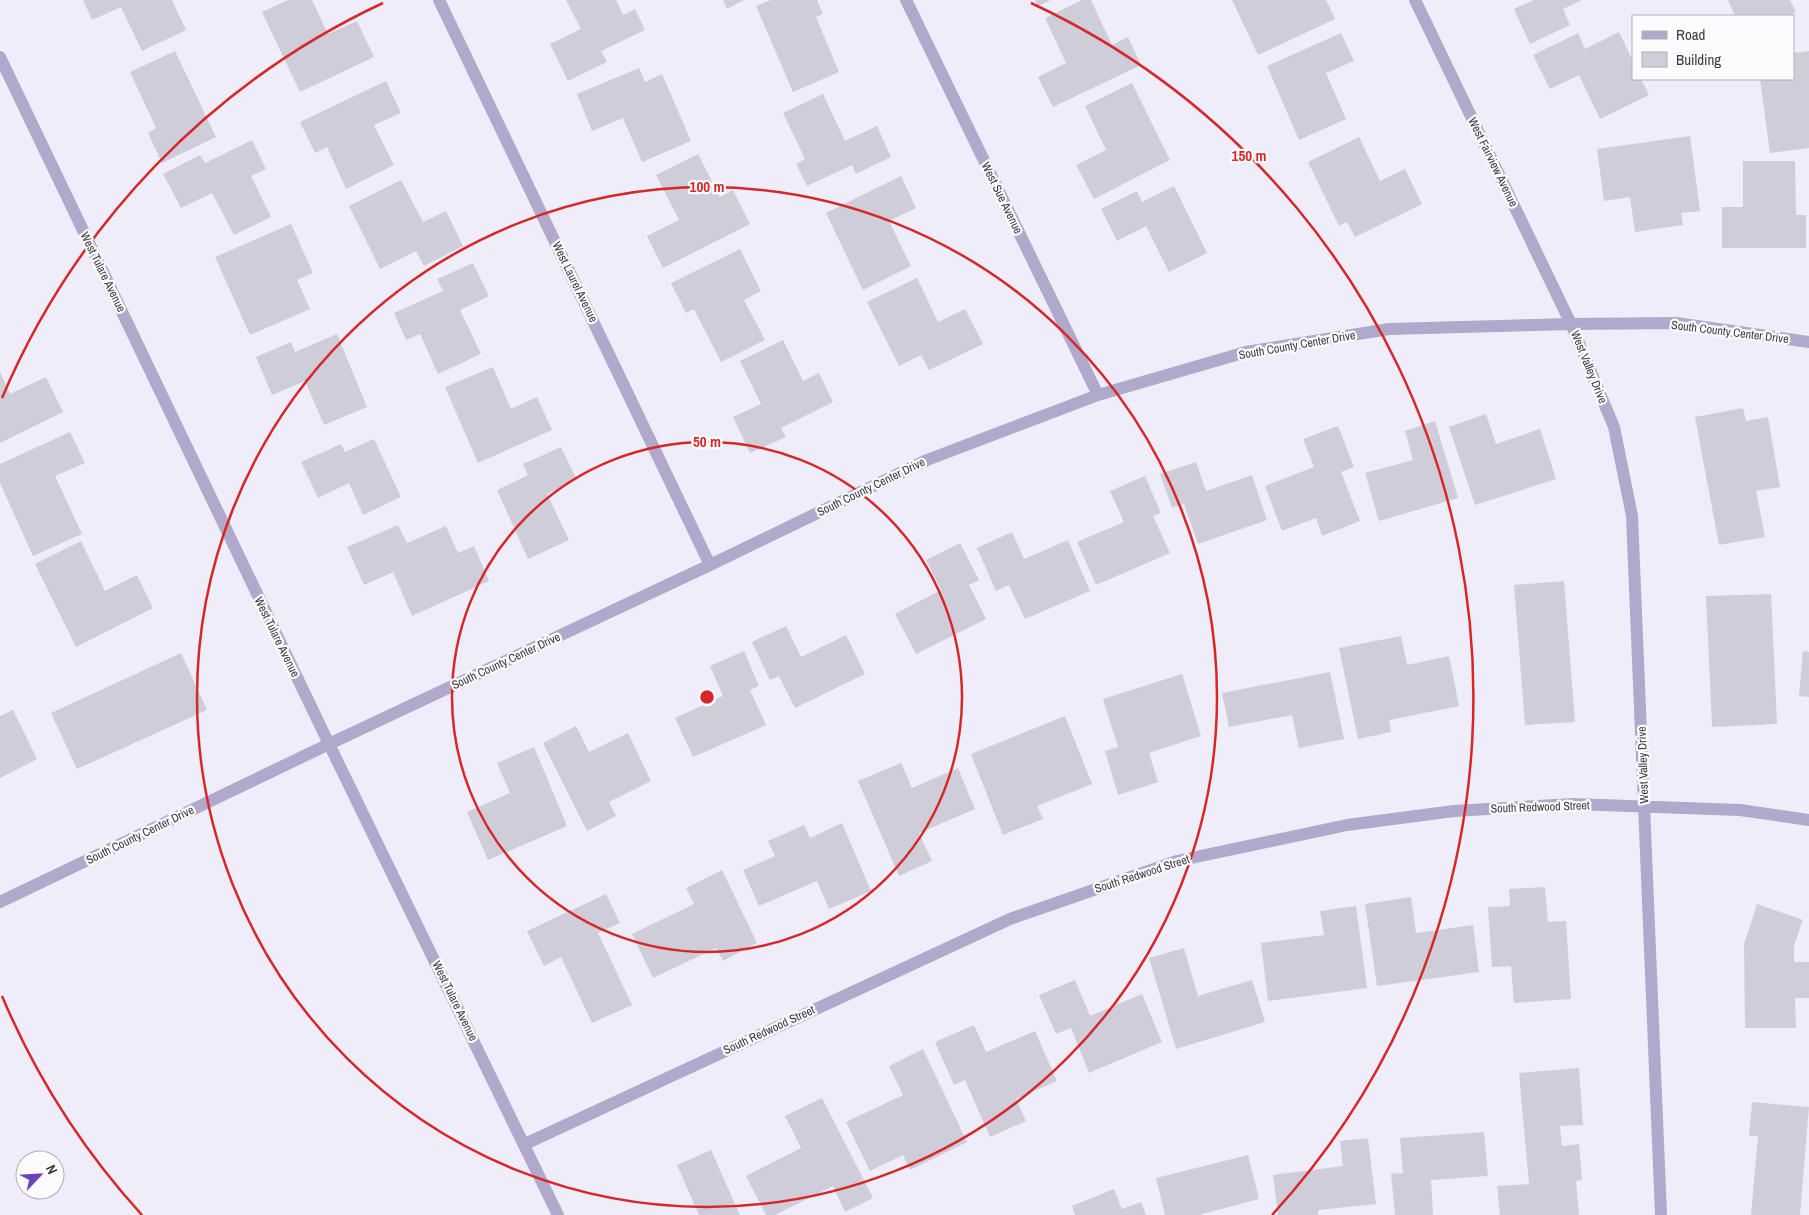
<svg xmlns="http://www.w3.org/2000/svg" width="1809" height="1215" font-family="'Archivo Narrow',sans-serif">
  <rect width="100%" height="100%" fill="#f0edfa"/>
  <!-- building -->
  <path fill="#d0cdda" d="M83,0H172L186,30L142,51L121,7L92,20Z
    M288,0H312L328,34L357,21L374,57L300,92L262,12Z
    M566,0H616L623,15L635,9L645,30L601,51L607,62L568,81L550,44L581,29Z
    M723,0H744L727,9Z
    M771,0H817L823,14L816,17L839,72L793,92L756,6Z
    M1035,0H1051L1038,6Z
    M1082,0H1091L1112,45L1128,37L1141,65L1053,107L1038,77L1066,63L1045,18Z
    M1232,0H1326L1335,19L1258,55Z
    M1534,0H1582L1563,9L1570,25L1530,44L1514,9Z
    M1728,0H1790L1796,12L1787,16H1735Z
    M1619,32L1633,61V79H1641L1649,95L1600,119L1579,75L1550,89L1533,55L1578,33L1585,49Z
    M1341,33L1354,61L1326,73L1346,119L1299,140L1267,66Z
    M175,51L216,137L162,163L148,133L156,128L130,72Z
    M1809,51V148L1770,153L1760,79H1793V53Z
    M639,68L645,82L662,74L691,141L642,162L623,118L592,131L577,94Z
    M386,81L401,113L374,125L394,165L346,189L327,147L315,153L300,122Z
    M1132,83L1170,160L1094,199L1076,165L1106,150L1085,106Z
    M823,94L845,141L877,126L891,157L856,174L852,165L807,186L796,164L805,159L783,113Z
    M1690,136L1700,211L1681,213L1683,225L1635,232L1630,197L1604,201L1597,149Z
    M1359,137L1380,181L1405,169L1422,204L1355,237L1347,222L1339,226L1308,162Z
    M252,140L266,169L251,176L271,217L234,235L212,193L181,208L163,174L200,155L205,163Z
    M698,154L720,197L733,190L750,224L663,268L647,236L679,220L656,175Z
    M1743,161H1795L1796,215H1806V248H1722V207H1743Z
    M901,176L916,208L889,221L911,266L863,290L826,213Z
    M401,180L423,222L446,211L463,246L424,266L416,251L380,269L349,206Z
    M1174,186L1207,253L1169,272L1146,226L1117,241L1101,209L1137,191L1142,202Z
    M291,224L313,273L297,280L310,309L250,335L215,257Z
    M740,249L761,291L744,300L765,340L721,362L694,309L686,313L671,283Z
    M473,263L489,296L460,310L481,354L438,374L420,334L406,340L394,313L443,291L437,279Z
    M917,278L938,322L965,309L983,344L929,370L921,355L899,366L867,302Z
    M337,334L367,407L324,425L305,381L272,395L256,357L291,342L295,352Z
    M783,340L803,381L819,373L833,402L781,428L786,437L750,453L733,417L761,404L740,361Z
    M493,367L511,409L537,397L552,430L478,463L445,387Z
    M0,372L10,394L46,377L63,412L0,443Z
    M1743,408L1746,421L1768,417L1780,487L1756,491L1765,537L1719,545L1695,417Z
    M1486,414L1496,444L1540,429L1556,479L1475,505L1449,427Z
    M1435,421L1458,498L1379,521L1365,473L1413,460L1405,431Z
    M1338,426L1354,467L1341,472L1360,521L1322,536L1316,518L1282,531L1265,486L1314,467L1303,439Z
    M70,432L85,463L55,476L82,534L33,556L0,483V464Z
    M374,439L401,497L363,515L349,483L318,498L301,462L341,444L345,452Z
    M561,447L577,480L547,494L569,540L528,559L497,490L528,475L523,464Z
    M1196,462L1206,491L1252,475L1267,520L1198,544L1184,504L1172,508L1160,474Z
    M1145,476L1161,513L1153,516L1170,553L1096,585L1077,542L1124,522L1110,491Z
    M398,525L407,543L446,526L458,553L474,546L489,581L412,616L393,572L364,585L347,547Z
    M1012,532L1024,559L1068,540L1090,591L1025,619L1009,585L996,591L977,548Z
    M81,541L105,591L137,575L153,608L76,647L35,564Z
    M960,543L979,580L969,585L986,619L916,654L895,614L941,590L926,560Z
    M1564,581L1575,722L1525,725L1514,585Z
    M1771,594L1777,724L1712,727L1706,596Z
    M786,626L801,657L846,635L865,674L795,708L779,676L770,680L752,642Z
    M1401,636L1407,665L1449,656L1459,706L1389,720L1391,732L1358,739L1339,648Z
    M744,651L759,686L750,690L766,725L693,757L675,718L723,696L710,666Z
    M1803,651L1809,652V697L1799,696Z
    M181,653L207,710L77,769L51,713Z
    M1330,672L1344,739L1299,748L1292,715L1229,727L1222,693Z
    M1182,674L1201,736L1149,753L1158,782L1118,795L1105,751L1118,747L1103,699Z
    M13,710L37,759L0,778V716Z
    M1065,716L1092,784L1037,806L1043,819L1003,835L971,754Z
    M576,726L589,752L628,733L651,781L609,802L616,816L587,831L543,743Z
    M534,747L567,826L488,860L467,812L510,793L497,763Z
    M901,763L912,788L958,768L975,809L919,833L932,861L899,876L858,781Z
    M842,823L871,891L829,909L817,881L759,906L743,870L775,856L768,841L804,825L810,838Z
    M722,870L757,943L723,961L716,948L653,978L632,934L694,904L686,888Z
    M1545,887L1548,922L1566,921L1571,999L1514,1003L1511,966L1492,967L1488,907L1510,906L1509,889Z
    M606,894L620,923L598,933L632,1005L592,1023L561,957L544,966L527,931Z
    M1411,897L1416,933L1473,925L1479,972L1377,986L1365,904Z
    M1757,904L1803,920L1794,945V962H1809V998H1795L1796,1028H1745L1744,944Z
    M1356,906L1367,988L1268,1001L1261,943L1324,935L1320,911Z
    M1184,948L1198,996L1252,980L1265,1022L1176,1049L1149,958Z
    M1075,980L1090,1016L1142,994L1162,1042L1089,1073L1071,1028L1056,1034L1039,995Z
    M974,1025L986,1052L1035,1031L1057,1081L1016,1099L1026,1121L990,1137L965,1080L954,1085L935,1042Z
    M923,1049L967,1142L910,1170L903,1155L870,1171L846,1122L903,1095L889,1066Z
    M1579,1068L1583,1125L1560,1126L1562,1146L1579,1144L1582,1180L1576,1181L1579,1215H1500L1497,1186L1529,1184L1519,1073Z
    M822,1098L873,1198L845,1212L833,1186L775,1215H766L746,1176L801,1148L785,1116Z
    M1752,1102L1809,1107L1800,1215H1751L1758,1136H1749Z
    M1484,1132L1488,1176L1431,1180L1433,1215H1395L1391,1174L1403,1173L1400,1138Z
    M1368,1138L1376,1204L1318,1210V1215H1278L1273,1175L1343,1166L1340,1141Z
    M711,1150L740,1215H699L677,1165Z
    M1248,1155L1259,1199L1202,1214V1215H1165L1156,1178Z
    M1114,1189L1122,1209L1141,1202L1146,1215H1075L1072,1206Z"/>
  <g fill="none" stroke-linecap="round" stroke-linejoin="round">
    <!-- minor -->
    <path stroke="#b1a9cb" stroke-width="12" d="M439,0L710,565
      M906,0L1098,395
      M1415,0L1571,324L1614,427L1632,516L1661,1215
      M0,57L329,744L558,1215
      M0,902L329,744L710,565L927,460L1098,395L1246,352L1389,329L1571,324L1676,323L1809,342
      M525,1144L1010,919L1177,861L1347,825L1454,811L1573,804L1740,810L1809,820"/>
  </g>
  <!-- distance rings -->
  <g fill="none" stroke="#d62828" stroke-width="2.5">
    <circle cx="707" cy="697" r="255"/>
    <circle cx="707" cy="697" r="510"/>
    <path d="M142 1215A766 766 0 0 1 2 996M2 398A766 766 0 0 1 383 3M1031 3A766 766 0 0 1 1272 1215"/>
  </g>
  <g text-anchor="middle" dominant-baseline="central" stroke-width="4.5" stroke-linejoin="round" paint-order="stroke">
    <!-- street labels -->
    <g font-size="12" fill="#3c3b40" stroke="#fcfcfe">
      <text transform="translate(1493 162) rotate(64)">West Fairview Avenue</text>
      <text transform="translate(1002 198) rotate(64)">West Sue Avenue</text>
      <text transform="translate(103 272) rotate(64)">West Tulare Avenue</text>
      <text transform="translate(575 282) rotate(64)">West Laurel Avenue</text>
      <text transform="translate(1730 332) rotate(7)">South County Center Drive</text>
      <text transform="translate(1297 345) rotate(-10)">South County Center Drive</text>
      <text transform="translate(1589 367) rotate(68)">West Valley Drive</text>
      <text transform="translate(871 487) rotate(-26)">South County Center Drive</text>
      <text transform="translate(277 637) rotate(64)">West Tulare Avenue</text>
      <text transform="translate(506 661) rotate(-25)">South County Center Drive</text>
      <text transform="translate(1643 765) rotate(-92)">West Valley Drive</text>
      <text transform="translate(1540 807) rotate(-2)">South Redwood Street</text>
      <text transform="translate(140 835) rotate(-26)">South County Center Drive</text>
      <text transform="translate(1142 874) rotate(-18)">South Redwood Street</text>
      <text transform="translate(455 1001) rotate(64)">West Tulare Avenue</text>
      <text transform="translate(769 1030) rotate(-25)">South Redwood Street</text>
    </g>
  </g>
  <circle cx="707" cy="697" r="8" fill="#d62828" stroke="#fcfcfe" stroke-width="2.5"/>
  <g font-size="15" text-anchor="middle" font-weight="bold" fill="#d62828" stroke="#fcfcfe" stroke-width="4.5" stroke-linejoin="round" paint-order="stroke">
    <text x="1249" y="161">150 m</text>
    <text x="707" y="192">100 m</text>
    <text x="707" y="447">50 m</text>
  </g>
  <!-- legend -->
  <rect x="1632" y="15" width="162" height="65" fill="#fcfcfe" stroke="#afafb2"/>
  <rect x="1642" y="31" width="25" height="8" fill="#b1a9cb" stroke="#afafb2"/>
  <text x="1676" y="40" font-size="15" fill="#3c3b40">Road</text>
  <rect x="1642" y="52" width="25" height="15" fill="#d0cdda" stroke="#afafb2"/>
  <text x="1676" y="65" font-size="15" fill="#3c3b40">Building</text>
  <!-- north arrow -->
  <g transform="translate(40 1175) rotate(65)"><circle r="24" fill="#fcfcfe" stroke="#afafb2"/>
  <path d="M0-4L9 19L0 12L-9 19Z" fill="#6e42ba"/>
  <text y="-8" font-size="14" font-weight="bold" text-anchor="middle" fill="#3c3b40">N</text>
  </g>
</svg>
